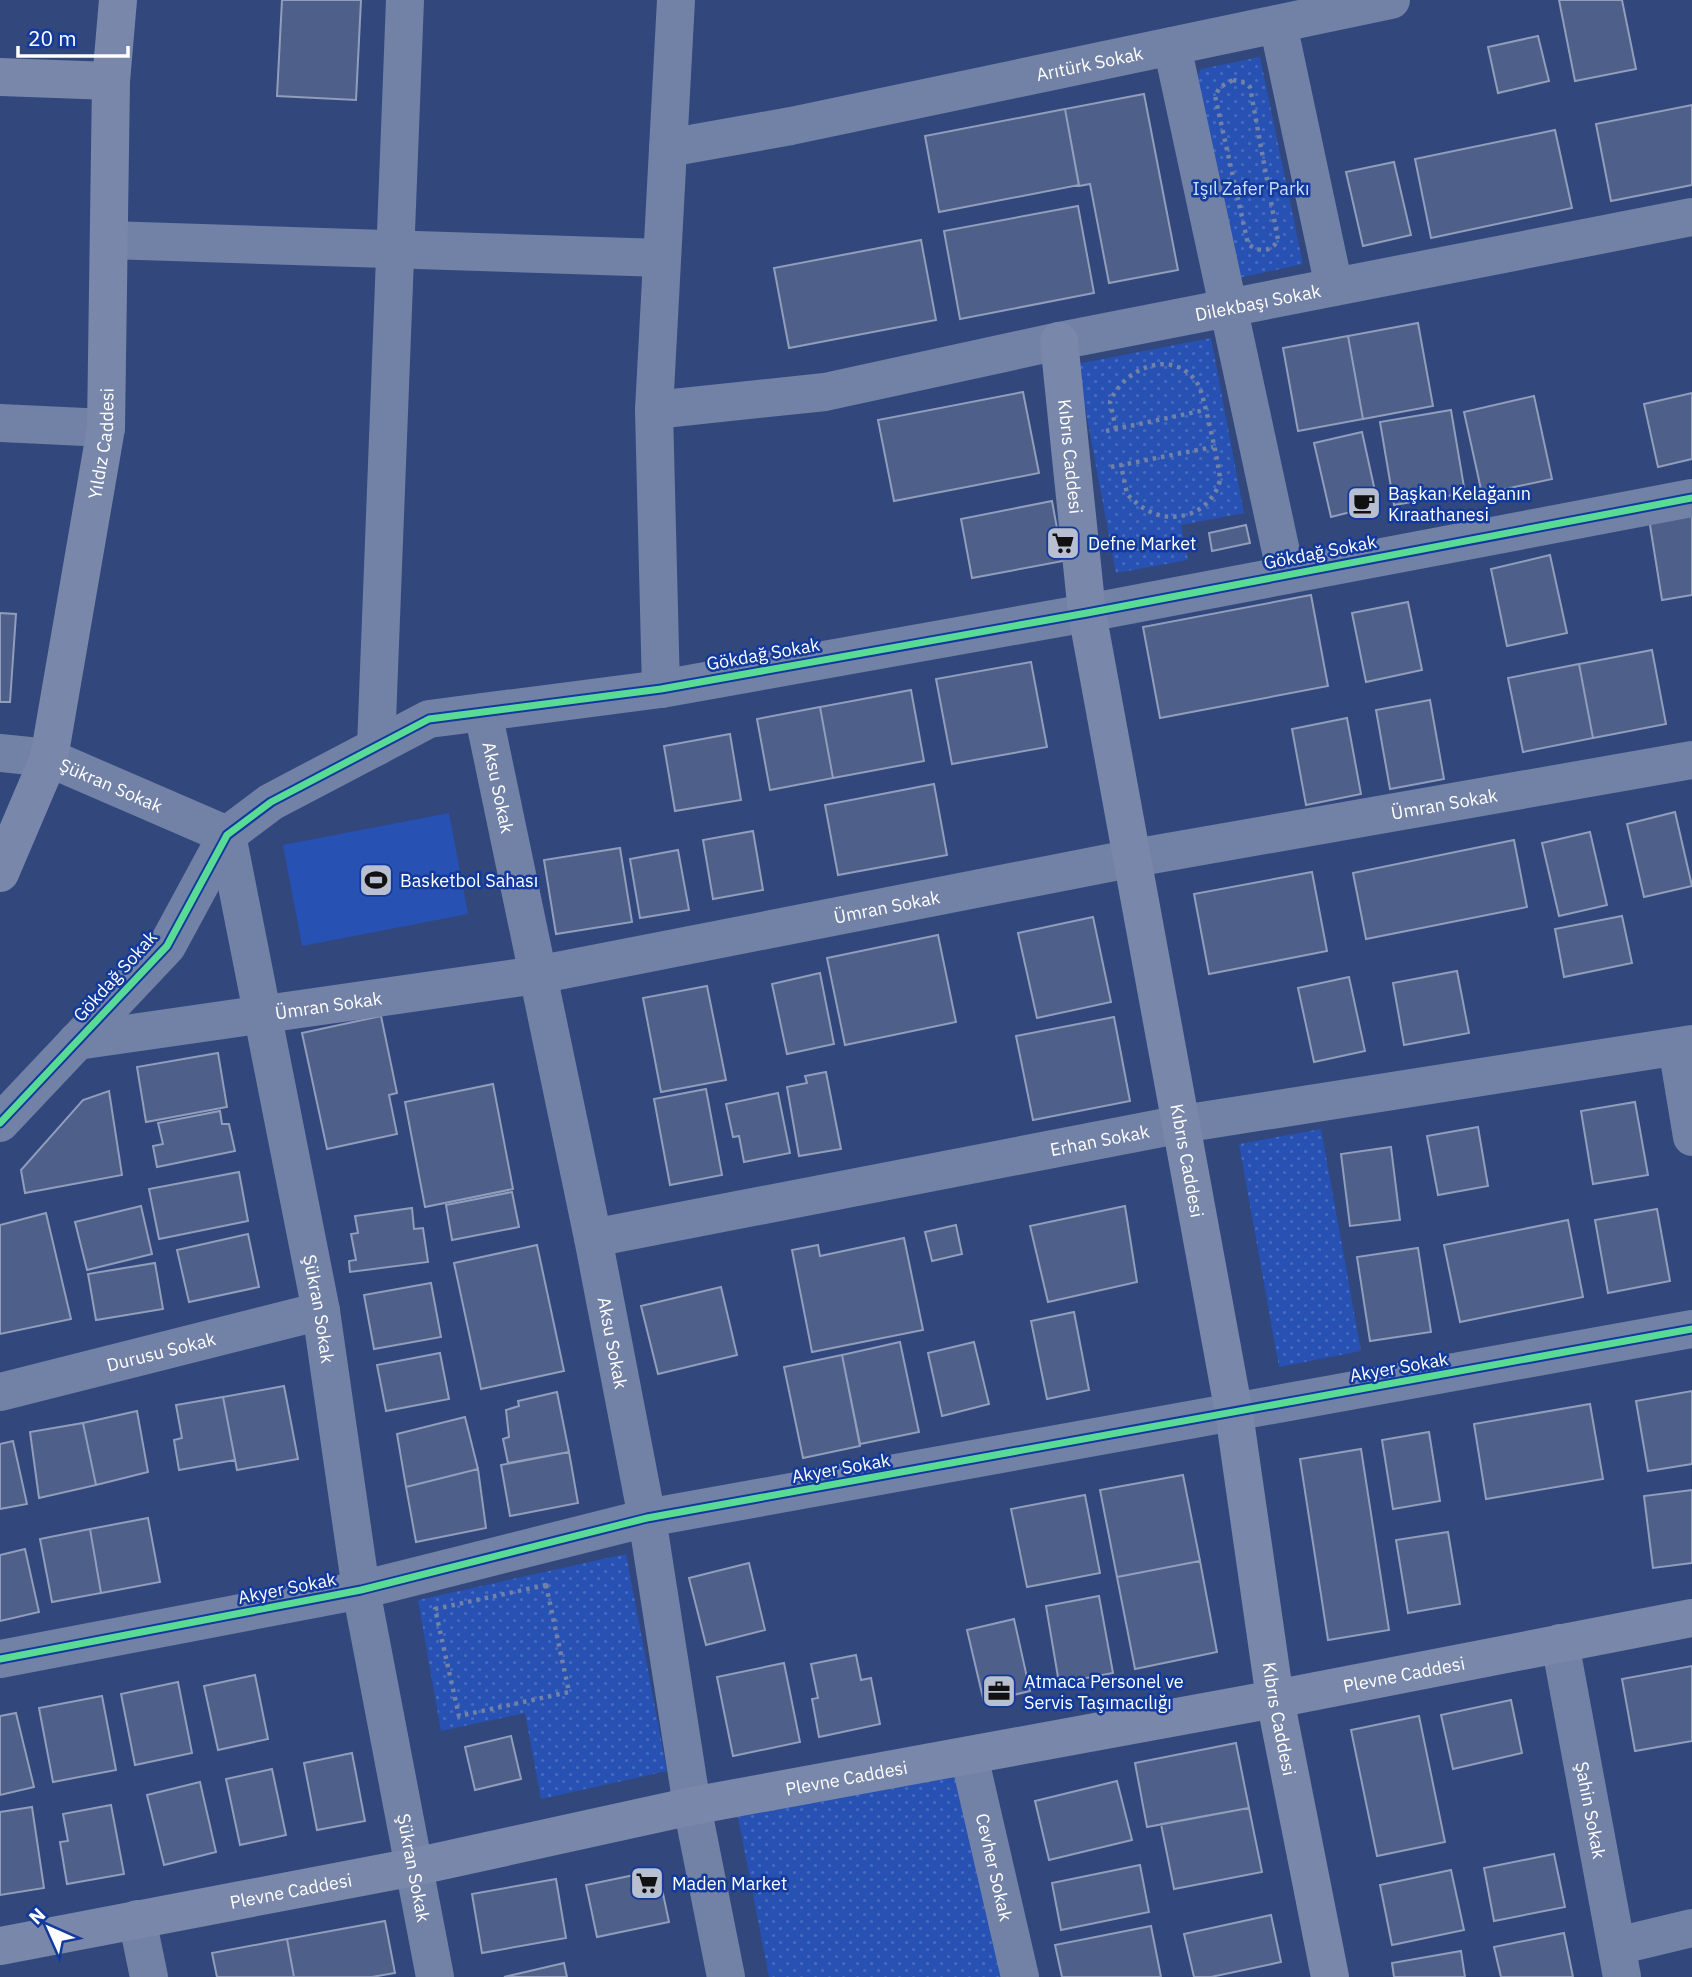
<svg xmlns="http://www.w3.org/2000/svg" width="1692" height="1977" font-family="'IBM Plex Sans',sans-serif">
  <defs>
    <pattern id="grass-dots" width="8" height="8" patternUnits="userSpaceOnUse" patternTransform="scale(1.75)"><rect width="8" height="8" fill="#2751b2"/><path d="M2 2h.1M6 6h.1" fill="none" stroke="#476bbe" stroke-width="1.8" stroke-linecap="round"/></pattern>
  </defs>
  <rect width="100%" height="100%" fill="#32477c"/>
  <!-- grass -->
  <path fill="url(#grass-dots)" d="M1260,57L1303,264L1234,279L1193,85L1201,69Z
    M1211,338L1244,513L1181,525L1188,560L1116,573L1077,364Z
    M1321,1129L1361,1351L1279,1367L1239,1144Z
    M626,1554L667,1771L541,1799L525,1713L441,1731L418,1600Z
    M963,1771L1004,1977H769L738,1817Z"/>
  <!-- pitch -->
  <path fill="#2751b2" d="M449,813L468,914L302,946L283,845Z"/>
  <!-- building -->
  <path fill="#4e5f89" stroke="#919dbb" stroke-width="2" d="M282,0H361L356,100L277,96Z
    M1559,0H1622L1636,69L1575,81Z
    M1538,36L1549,81L1498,93L1488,47Z
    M1144,94L1178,270L1109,283L1090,184L1079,186L1065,109Z
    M1692,105V185L1611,201L1596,124Z
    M1065,109L1079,185L939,212L925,136Z
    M1555,130L1572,208L1431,238L1415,159Z
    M1394,162L1411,235L1363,246L1346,172Z
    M1078,206L1094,293L960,319L944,231Z
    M921,240L936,320L789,348L774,268Z
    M1418,323L1433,406L1363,419L1348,336Z
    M1348,336L1363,419L1298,431L1283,348Z
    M1023,392L1039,473L894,501L878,420Z
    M1692,393V459L1658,467L1644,404Z
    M1534,396L1552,479L1482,494L1464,412Z
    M1451,410L1465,493L1394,505L1380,422Z
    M1362,432L1378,505L1331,517L1314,443Z
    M1052,501L1063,561L972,578L961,519Z
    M1692,511V595L1662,600L1649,519Z
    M1246,525L1250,543L1212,551L1209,533Z
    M1550,555L1567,633L1507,646L1491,569Z
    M1311,595L1328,686L1160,718L1143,627Z
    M1408,602L1422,670L1366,682L1352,613Z
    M0,613L16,614L10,702H0Z
    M1652,650L1666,724L1593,738L1579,664Z
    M1031,662L1047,747L952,764L936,679Z
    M1579,664L1593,738L1523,752L1508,678Z
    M911,690L924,761L833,778L820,707Z
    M1430,700L1444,779L1390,789L1376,710Z
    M820,707L833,778L770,790L757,719Z
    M1347,718L1361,794L1306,805L1292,729Z
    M730,734L741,800L675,811L664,746Z
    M934,784L947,855L838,875L825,805Z
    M1675,812L1692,886L1644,897L1627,824Z
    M753,831L763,890L713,899L703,840Z
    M1590,832L1607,905L1559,916L1542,843Z
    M1514,840L1527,907L1366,939L1353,873Z
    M620,848L632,922L556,934L544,860Z
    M678,850L689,910L640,918L630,859Z
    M1312,872L1327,951L1209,974L1194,894Z
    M1622,916L1632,963L1564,977L1555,929Z
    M1093,917L1111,1002L1037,1018L1018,933Z
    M938,935L956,1022L845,1045L827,958Z
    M1457,971L1469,1033L1404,1045L1393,983Z
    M820,973L834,1044L787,1054L772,984Z
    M1349,977L1365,1051L1314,1062L1298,988Z
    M707,986L726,1080L661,1092L643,998Z
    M381,1016L397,1093L389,1095L397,1134L327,1149L302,1033Z
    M1114,1017L1130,1101L1033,1120L1016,1036Z
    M218,1053L227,1107L146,1122L137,1067Z
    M826,1072L841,1149L799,1156L787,1087L807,1083L805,1076Z
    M493,1084L513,1189L425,1207L405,1102Z
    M706,1089L722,1175L670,1185L654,1099Z
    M109,1091L122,1175L25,1193L21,1170L83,1100Z
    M778,1093L790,1153L744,1162L739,1136L733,1137L726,1104Z
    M1635,1102L1648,1175L1593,1184L1581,1111Z
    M220,1111L222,1124H229L235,1151L157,1167L153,1146L163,1144L158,1123Z
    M1478,1127L1488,1186L1438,1195L1427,1136Z
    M1391,1147L1400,1220L1350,1226L1341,1154Z
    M239,1172L248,1221L159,1239L149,1189Z
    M512,1192L519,1227L452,1240L446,1205Z
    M141,1206L152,1254L87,1270L75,1222Z
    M1125,1206L1137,1282L1048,1302L1030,1226Z
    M412,1208L414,1229L423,1228L428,1262L350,1272L349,1261L356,1260L351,1234L358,1233L355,1216Z
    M1657,1209L1670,1281L1608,1293L1595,1220Z
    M46,1213L71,1319L0,1334V1225Z
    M1568,1220L1583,1297L1460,1322L1444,1245Z
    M956,1225L962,1254L932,1261L925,1232Z
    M248,1234L259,1287L189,1302L177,1250Z
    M904,1238L923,1330L812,1352L792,1250L818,1245L820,1256Z
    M537,1245L564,1371L481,1389L454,1263Z
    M1418,1248L1431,1332L1370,1341L1357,1257Z
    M155,1263L163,1309L96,1320L88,1274Z
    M431,1283L441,1337L374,1349L364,1295Z
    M721,1287L737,1355L658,1374L641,1306Z
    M1074,1312L1089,1390L1047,1399L1031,1321Z
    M900,1342L919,1432L860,1444L842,1355Z
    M974,1342L989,1404L942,1416L928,1353Z
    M440,1353L449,1399L386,1411L377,1365Z
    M842,1355L860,1446L803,1458L784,1367Z
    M284,1386L298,1459L237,1470L223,1397Z
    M1692,1391V1464L1648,1471L1636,1401Z
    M557,1392L569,1452L508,1463L503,1439L509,1437L506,1410L519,1406L518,1401Z
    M223,1397L235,1460L179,1470L174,1440L182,1438L176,1405Z
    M1590,1404L1603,1479L1486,1499L1474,1424Z
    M137,1411L148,1472L96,1485L83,1423Z
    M465,1417L478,1469L406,1487L397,1434Z
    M83,1423L96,1485L39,1498L30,1432Z
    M1429,1432L1440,1501L1393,1509L1382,1440Z
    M13,1441L27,1504L0,1509V1444Z
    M1361,1449L1389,1630L1328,1640L1300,1459Z
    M569,1452L578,1503L510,1516L501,1465Z
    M478,1469L486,1528L416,1542L406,1487Z
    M1183,1475L1200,1561L1117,1577L1100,1490Z
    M1692,1490V1563L1653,1568L1644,1496Z
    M1085,1495L1100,1573L1027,1587L1011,1509Z
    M148,1518L160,1582L101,1593L90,1529Z
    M90,1529L101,1593L52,1602L40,1539Z
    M1448,1532L1460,1604L1408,1613L1396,1540Z
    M25,1549L39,1612L0,1621V1555Z
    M1200,1561L1217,1652L1135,1669L1117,1577Z
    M749,1563L765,1630L706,1645L689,1578Z
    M1099,1596L1113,1673L1059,1683L1046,1606Z
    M1014,1619L1030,1691L984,1702L967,1630Z
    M856,1655L861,1680L871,1678L880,1724L819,1737L812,1699L818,1698L811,1664Z
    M784,1663L800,1742L733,1756L717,1677Z
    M1692,1666V1741L1635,1751L1622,1679Z
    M255,1675L268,1739L218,1750L204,1686Z
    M178,1682L192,1753L135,1765L121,1694Z
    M102,1696L116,1770L53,1782L39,1708Z
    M1511,1700L1522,1753L1453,1769L1441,1715Z
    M16,1713L34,1787L0,1795V1716Z
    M1419,1716L1445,1842L1377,1856L1351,1730Z
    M511,1736L521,1779L475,1790L465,1747Z
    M1236,1743L1249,1808L1147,1827L1135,1763Z
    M352,1753L365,1821L317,1830L304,1763Z
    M272,1769L286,1835L240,1845L226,1779Z
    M1117,1781L1132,1840L1049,1860L1035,1801Z
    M200,1782L216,1852L164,1865L147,1795Z
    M111,1805L124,1874L67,1884L60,1842L68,1841L63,1814Z
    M32,1807L44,1888L0,1895V1812Z
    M1249,1808L1262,1872L1174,1889L1161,1824Z
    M1554,1854L1565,1907L1494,1921L1484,1868Z
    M1140,1865L1149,1912L1061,1930L1052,1883Z
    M658,1870L669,1922L597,1937L586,1885Z
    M1451,1870L1464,1930L1392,1945L1380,1885Z
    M556,1879L566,1938L482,1953L472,1894Z
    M1271,1915L1281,1962L1211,1977H1194L1184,1934Z
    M385,1921L395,1973L372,1977H294L287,1939Z
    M1151,1926L1161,1977H1062L1055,1945Z
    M1564,1933L1573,1977H1501L1494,1947Z
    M287,1939L294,1977H217L212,1953Z
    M1461,1951L1465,1977H1394L1392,1963Z
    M564,1963L567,1977H504Z"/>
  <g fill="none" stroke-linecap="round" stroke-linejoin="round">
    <!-- path -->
    <path stroke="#7281a6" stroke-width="4.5" stroke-dasharray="3.5 5" stroke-linecap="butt" d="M1233,80L1246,83L1250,87L1278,240C1271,253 1258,252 1248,244L1215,96L1220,87Z
      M1116,429L1110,402C1124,367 1176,346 1199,386C1203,393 1221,473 1220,480C1217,495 1203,510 1189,514C1164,522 1144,512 1127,494L1121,465
      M1106,431L1205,410
      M1111,467L1213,447
      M546,1585L569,1692L459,1716L435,1609Z"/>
    <!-- street -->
    <g stroke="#7281a6" stroke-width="38">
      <path d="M1278,24L1334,287"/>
      <path d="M1172,46L1286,575"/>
      <path id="s1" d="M668,148L791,126L1391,0"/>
      <path d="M109,240L662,258"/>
      <path id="s2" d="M654,410L825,392L1059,341L1692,217"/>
      <path d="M0,423L106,428"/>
      <path d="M661,689L654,410L676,0"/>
      <path id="s3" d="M483,712L593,1238L647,1518L692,1806L726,1977"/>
      <path d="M376,747L405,0"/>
      <path id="s4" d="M0,753L49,758L227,835L321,1311L361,1590L435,1977"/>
      <path id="s5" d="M77,1041L537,975L1134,858L1692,760"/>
      <path d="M1677,1047L1692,1137"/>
      <path d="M0,1123L167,946L227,835L271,802L429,719L661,689L1087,613L1692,498"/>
      <path id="s6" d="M593,1238L1182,1124L1692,1044"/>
      <path id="s7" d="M0,1392L321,1311"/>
      <path id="s8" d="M1560,1643L1622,1977"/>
      <path d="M0,1659L361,1590L647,1518L1692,1329"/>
      <path id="s9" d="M969,1756L1020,1977"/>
      <path d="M137,1919L149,1977"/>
      <path d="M1617,1946L1692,1928"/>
    </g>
    <!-- secondary -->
    <g stroke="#7887aa" stroke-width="38">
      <path d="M0,77L111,81"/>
      <path id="s10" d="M1059,341L1087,613L1234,1413L1275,1699L1330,1977"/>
      <path id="s11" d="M0,873L49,758L106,428L111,81L118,0"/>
      <path id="s12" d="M0,1946L414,1867L692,1806L1275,1699L1692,1618"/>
    </g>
    <!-- cycleway casing -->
    <g stroke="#123a9c" stroke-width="11">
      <path id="cycleway" d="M0,1123L167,946L227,835L271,802L429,719L661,689L1087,613L1692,498
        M0,1659L361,1590L647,1518L1692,1329"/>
    </g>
    <!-- cycleway -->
    <use href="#cycleway" stroke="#5adb95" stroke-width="7"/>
  </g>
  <!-- icons -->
  <defs>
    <g id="cafe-square" transform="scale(1.75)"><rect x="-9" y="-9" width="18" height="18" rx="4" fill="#b7bfd1" stroke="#123a9c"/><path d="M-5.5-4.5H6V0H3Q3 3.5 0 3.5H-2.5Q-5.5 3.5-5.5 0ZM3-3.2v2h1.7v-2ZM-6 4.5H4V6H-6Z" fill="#111"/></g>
    <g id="supermarket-square" transform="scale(1.75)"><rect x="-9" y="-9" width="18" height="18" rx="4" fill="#b7bfd1" stroke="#123a9c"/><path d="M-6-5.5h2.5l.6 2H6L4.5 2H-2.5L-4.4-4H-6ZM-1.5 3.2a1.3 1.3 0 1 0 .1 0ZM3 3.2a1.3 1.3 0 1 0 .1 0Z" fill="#111"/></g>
    <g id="stadium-square" transform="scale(1.75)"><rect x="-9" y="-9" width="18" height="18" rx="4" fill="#b7bfd1" stroke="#123a9c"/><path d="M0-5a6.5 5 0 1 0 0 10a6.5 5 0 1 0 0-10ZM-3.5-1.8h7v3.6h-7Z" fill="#111"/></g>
    <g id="office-square" transform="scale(1.75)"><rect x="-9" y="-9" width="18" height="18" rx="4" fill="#b7bfd1" stroke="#123a9c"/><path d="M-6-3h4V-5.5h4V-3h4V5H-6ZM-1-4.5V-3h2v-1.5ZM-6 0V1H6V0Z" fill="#111"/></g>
  </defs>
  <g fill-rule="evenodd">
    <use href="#cafe-square" x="1364" y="503"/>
    <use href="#supermarket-square" x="1063" y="543"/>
    <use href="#stadium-square" x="376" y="880"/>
    <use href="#office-square" x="999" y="1691"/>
    <use href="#supermarket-square" x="647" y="1883"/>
  </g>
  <g text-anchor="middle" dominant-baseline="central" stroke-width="5" stroke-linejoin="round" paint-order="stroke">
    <!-- street labels -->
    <g font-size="18" fill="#fff" stroke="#123a9c">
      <text stroke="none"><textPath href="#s1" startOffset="430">Arıtürk Sokak</textPath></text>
      <text stroke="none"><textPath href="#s2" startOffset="614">Dilekbaşı Sokak</textPath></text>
      <text stroke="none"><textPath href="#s11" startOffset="444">Yıldız Caddesi</textPath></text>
      <text stroke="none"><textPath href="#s10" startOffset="116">Kıbrıs Caddesi</textPath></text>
      <text transform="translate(1320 552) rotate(-11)">Gökdağ Sokak</text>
      <text transform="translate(763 654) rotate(-10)">Gökdağ Sokak</text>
      <text stroke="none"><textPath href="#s4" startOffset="117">Şükran Sokak</textPath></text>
      <text stroke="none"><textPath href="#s3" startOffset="77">Aksu Sokak</textPath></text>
      <text stroke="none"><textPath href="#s5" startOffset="1388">Ümran Sokak</textPath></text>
      <text stroke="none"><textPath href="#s5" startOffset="821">Ümran Sokak</textPath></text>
      <text transform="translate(115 976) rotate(-48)">Gökdağ Sokak</text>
      <text stroke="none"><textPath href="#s5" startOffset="254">Ümran Sokak</textPath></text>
      <text stroke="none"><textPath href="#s6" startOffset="516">Erhan Sokak</textPath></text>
      <text stroke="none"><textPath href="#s10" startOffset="830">Kıbrıs Caddesi</textPath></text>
      <text stroke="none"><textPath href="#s4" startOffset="726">Şükran Sokak</textPath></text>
      <text stroke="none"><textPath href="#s3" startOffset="644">Aksu Sokak</textPath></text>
      <text stroke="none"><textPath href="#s7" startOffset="166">Durusu Sokak</textPath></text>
      <text transform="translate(1399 1367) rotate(-10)">Akyer Sokak</text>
      <text transform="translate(841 1468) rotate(-10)">Akyer Sokak</text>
      <text transform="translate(287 1588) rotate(-11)">Akyer Sokak</text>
      <text stroke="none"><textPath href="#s12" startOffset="1430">Plevne Caddesi</textPath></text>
      <text stroke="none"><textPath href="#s10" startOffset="1396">Kıbrıs Caddesi</textPath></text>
      <text stroke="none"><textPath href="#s12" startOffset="863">Plevne Caddesi</textPath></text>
      <text stroke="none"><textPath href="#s8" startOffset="170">Şahin Sokak</textPath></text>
      <text stroke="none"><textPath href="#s9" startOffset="114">Cevher Sokak</textPath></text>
      <text stroke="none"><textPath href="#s4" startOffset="1293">Şükran Sokak</textPath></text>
      <text stroke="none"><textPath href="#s12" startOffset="296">Plevne Caddesi</textPath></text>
    </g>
    <!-- park labels -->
    <g font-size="18" fill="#d0defe" stroke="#123a9c">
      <text x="1251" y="188">Işıl Zafer Parkı</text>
    </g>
    <!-- poi labels -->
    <g font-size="18" fill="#fff" stroke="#123a9c" text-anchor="start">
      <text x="1388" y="493">Başkan Kelağanın<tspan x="1388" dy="21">Kıraathanesi</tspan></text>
      <text x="1088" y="543">Defne Market</text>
      <text x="400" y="880">Basketbol Sahası</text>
      <text x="1024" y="1681">Atmaca Personel ve<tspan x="1024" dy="21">Servis Taşımacılığı</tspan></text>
      <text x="672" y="1883">Maden Market</text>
    </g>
  </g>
  <!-- north arrow -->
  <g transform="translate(49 1928) rotate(315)" stroke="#123a9c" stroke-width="5" paint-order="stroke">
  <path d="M0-5L12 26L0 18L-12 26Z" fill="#ffffff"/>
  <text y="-10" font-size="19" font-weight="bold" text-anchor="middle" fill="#ffffff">N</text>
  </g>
  <!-- scale -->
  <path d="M18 46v10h110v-10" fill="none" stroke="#ffffff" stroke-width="3.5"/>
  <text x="28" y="46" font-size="21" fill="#ffffff" stroke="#123a9c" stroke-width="5" paint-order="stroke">20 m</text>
</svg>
